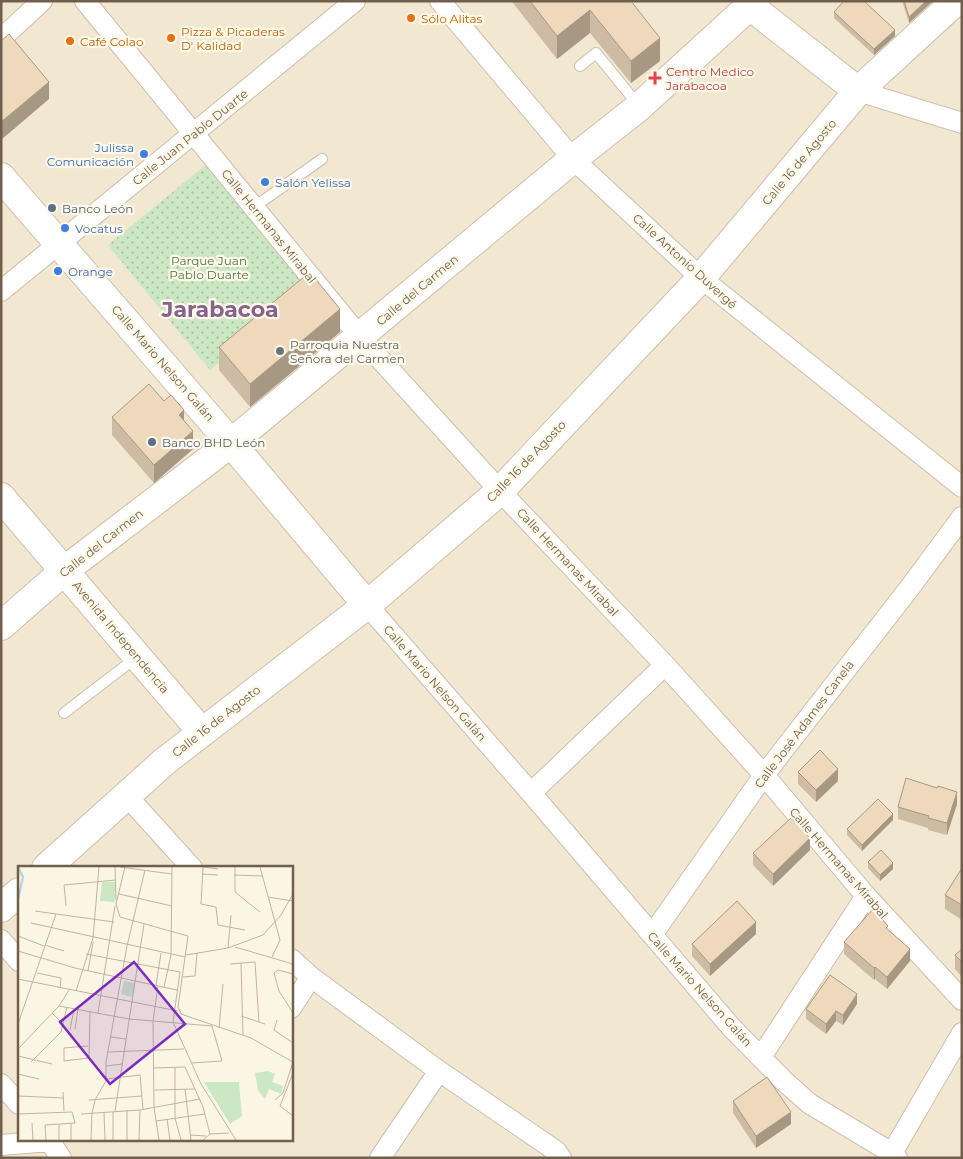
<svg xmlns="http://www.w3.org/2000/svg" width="963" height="1159" font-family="Montserrat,sans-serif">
  <defs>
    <pattern id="park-dots" width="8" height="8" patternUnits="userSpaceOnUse" patternTransform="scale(1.25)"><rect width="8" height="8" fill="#cbe7c3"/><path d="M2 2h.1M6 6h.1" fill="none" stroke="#a9bea0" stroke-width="1.8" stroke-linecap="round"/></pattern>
  </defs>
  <rect width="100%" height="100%" fill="#fbf5e3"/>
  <!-- residential -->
  <path fill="#f2e8d2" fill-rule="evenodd" d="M1,1H962V1158H1ZM19,868H291V1140H19Z"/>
  <!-- park -->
  <path fill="url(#park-dots)" d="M208,163L310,288L210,370L108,245Z"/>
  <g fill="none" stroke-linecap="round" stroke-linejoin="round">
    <!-- lane casing -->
    <g stroke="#cbbeab" stroke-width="12">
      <path id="lane" d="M580,66L596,53L639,106
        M254,207L322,159
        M64,713L137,657"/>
    </g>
    <!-- street casing -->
    <g stroke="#cbbeab" stroke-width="22">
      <path id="street" d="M85,1L360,337L500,491L665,665L764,775L866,896L962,1000
        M440,1L573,159L701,278L962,487
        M1,39L42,1
        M858,91L962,123
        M1,291L355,1
        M367,605L531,793L731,1027L785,1082L810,1104L892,1153L897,1158
        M531,793L665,665
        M126,795L192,868
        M652,935L764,775L911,586L962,517
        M1,940L19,961
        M291,959L311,977L439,1071L556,1151L561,1158
        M291,1008L311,977
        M761,1057L866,896
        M1,1084L19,1104
        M49,1140L61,1158
        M1,1145L50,1141
        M892,1153L962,1033
        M380,1158L439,1071"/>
    </g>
    <!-- secondary casing -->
    <g stroke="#cebfa9" stroke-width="30">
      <path id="secondary" d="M750,6L858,91
        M1,177L231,443L367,605
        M1,497L201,731
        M1,626L65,570L231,443L573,159L639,107L755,1
        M46,868L165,761L367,605L500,491L701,278L858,91L956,1
        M1,908L19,892"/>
    </g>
    <!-- lane -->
    <use href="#lane" stroke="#fff" stroke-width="10"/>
    <!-- street -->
    <use href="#street" stroke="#fff" stroke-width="20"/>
    <!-- secondary -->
    <use href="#secondary" stroke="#fff" stroke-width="28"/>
  </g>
  <!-- wall -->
  <path fill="#cdbba3" d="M513,1H631L660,61L631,83L590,33L557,59L513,3Z
    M902,1H933L909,23Z
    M834,12L895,36L874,55L834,18Z
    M340,332L250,407L219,370V347Z
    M164,401L184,421L193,449L154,483L112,435V417Z
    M798,772L838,781L816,802L798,784Z
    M957,804L947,835L928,830V828L898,819V807Z
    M893,820L862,851L847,835V829Z
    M810,850L773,886L753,865V853Z
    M868,862L893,869L880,881L868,868Z
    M962,868V920L945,909V895Z
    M888,930L910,961L887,989L875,979L874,980L844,954V942Z
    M756,934L710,976L692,956V944Z
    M962,949V977L955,969V955Z
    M857,1004L843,1025L836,1021L826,1034L806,1019V1009Z
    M733,1101L791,1124L756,1148L733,1113Z"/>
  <!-- shaded-wall -->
  <path fill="#a79884" d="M926,1H933L909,23V17Z
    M590,10V33L557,59V36Z
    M895,30V36L874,55V49Z
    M660,38V61L631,83V61Z
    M49,82V99L1,140V122Z
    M340,309V332L250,407V384Z
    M184,410V428L179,415Z
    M193,431V449L154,483V465Z
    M838,769V781L816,802V790Z
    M957,792V804L947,835V823Z
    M893,814V820L862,851V845Z
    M810,838V850L773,886V874Z
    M893,863V869L880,881V875Z
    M756,922V934L710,976V964Z
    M910,949V961L887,989V977Z
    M875,967V979L874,980V968Z
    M857,994V1004L843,1025V1015Z
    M836,1011V1021L826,1034V1024Z
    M791,1112V1124L756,1148V1136Z"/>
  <!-- building -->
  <path fill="#eed9bd" stroke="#a79884" d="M530,1H631L660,38L631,61L590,10L557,36Z
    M844,1H864L895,30L874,49L834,12Z
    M904,1H926L909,17Z
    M9,34L49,82L1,122V41Z
    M310,272L340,309L250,384L219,347Z
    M149,384L164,401L171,395L184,410L179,415L193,431L154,465L112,417Z
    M820,750L838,769L816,790L798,772Z
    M906,778L937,788L938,786L957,792L947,823L928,818L929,816L898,807Z
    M878,799L893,814L862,845L847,829Z
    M791,818L810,838L773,874L753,853Z
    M881,850L893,863L880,875L868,862Z
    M962,868V905L945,895Z
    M737,901L756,922L710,964L692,944Z
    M873,909L888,926L886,928L910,949L887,977L875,967L874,968L844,942Z
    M962,949V962L955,955Z
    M830,975L857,994L843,1015L836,1011L826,1024L806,1009Z
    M767,1077L791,1112L756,1136L733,1101Z"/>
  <!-- markers -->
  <g fill="#e8710a" stroke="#fef9e9" stroke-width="2">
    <circle cx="411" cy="18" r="5"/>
    <circle cx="171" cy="38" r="5"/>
    <circle cx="70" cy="41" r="5"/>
  </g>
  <path fill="#e0444e" stroke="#fef9e9" stroke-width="2" d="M652.5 70.5h5v5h5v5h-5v5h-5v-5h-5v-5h5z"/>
  <g fill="#3f7fe0" stroke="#fef9e9" stroke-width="2">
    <circle cx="144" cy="154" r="5"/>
    <circle cx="265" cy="182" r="5"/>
    <circle cx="65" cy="228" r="5"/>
    <circle cx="58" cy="271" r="5"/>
  </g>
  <g fill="#5c6f8a" stroke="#fef9e9" stroke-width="2">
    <circle cx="52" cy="208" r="5"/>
    <circle cx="152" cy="442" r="5"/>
  </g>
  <circle fill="#6b7280" stroke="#fef9e9" stroke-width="2" cx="280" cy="351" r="5"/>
  <g text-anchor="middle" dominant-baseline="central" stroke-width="4.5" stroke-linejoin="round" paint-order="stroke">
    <!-- food labels -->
    <g font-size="12" fill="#c56008" stroke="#fef9e9" text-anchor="start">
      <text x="421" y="18">Sólo Alitas</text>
      <text x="181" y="31">Pizza &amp; Picaderas<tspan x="181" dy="14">D' Kalidad</tspan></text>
      <text x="80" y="41">Café Colao</text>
    </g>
    <!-- health labels -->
    <g font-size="12" fill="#be3a42" stroke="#fef9e9" text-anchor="start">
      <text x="666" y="71">Centro Medico<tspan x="666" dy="14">Jarabacoa</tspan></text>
    </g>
    <!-- street labels -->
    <g font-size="12" fill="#715f4b" stroke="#fef9e9">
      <text transform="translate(190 137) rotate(-39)">Calle Juan Pablo Duarte</text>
      <text transform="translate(799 162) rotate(-50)">Calle 16 de Agosto</text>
      <text transform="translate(269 226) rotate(51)">Calle Hermanas Mirabal</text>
      <text transform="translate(685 261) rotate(42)">Calle Antonio Duvergé</text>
      <text transform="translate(417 290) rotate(-40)">Calle del Carmen</text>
      <text transform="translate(163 363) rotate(49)">Calle Mario Nelson Galán</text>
      <text transform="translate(526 461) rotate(-46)">Calle 16 de Agosto</text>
      <text transform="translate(101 543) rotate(-38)">Calle del Carmen</text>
      <text transform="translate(568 562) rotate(47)">Calle Hermanas Mirabal</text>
      <text transform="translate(121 637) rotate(50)">Avenida Independencia</text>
      <text transform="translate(435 683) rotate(49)">Calle Mario Nelson Galán</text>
      <text transform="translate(216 721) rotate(-38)">Calle 16 de Agosto</text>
      <text transform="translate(804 724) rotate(-53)">Calle José Adames Canela</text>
      <text transform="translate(839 863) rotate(49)">Calle Hermanas Mirabal</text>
      <text transform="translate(700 989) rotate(48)">Calle Mario Nelson Galán</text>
    </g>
    <!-- shop labels -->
    <g font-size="12" fill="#366cbe" stroke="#fef9e9" text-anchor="start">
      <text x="134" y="147" text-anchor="end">Julissa<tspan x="134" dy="14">Comunicación</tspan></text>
      <text x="275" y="182">Salón Yelissa</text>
      <text x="75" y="228">Vocatus</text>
      <text x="68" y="271">Orange</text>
    </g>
    <!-- service labels -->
    <g font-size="12" fill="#4e5e75" stroke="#fef9e9" text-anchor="start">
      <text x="62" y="208">Banco León</text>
      <text x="162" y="442">Banco BHD León</text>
    </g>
    <!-- park labels -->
    <g font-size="12" fill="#4e7b46" stroke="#fef9e9">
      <text x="209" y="260">Parque Juan<tspan x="209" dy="14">Pablo Duarte</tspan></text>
    </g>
    <!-- worship labels -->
    <g font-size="12" fill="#5b616d" stroke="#fef9e9" text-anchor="start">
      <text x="290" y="344">Parroquia Nuestra<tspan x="290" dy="14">Señora del Carmen</tspan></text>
    </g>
    <!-- town labels -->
    <g font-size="22" font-weight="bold" fill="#86638d" stroke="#fef9e9">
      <text x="220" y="309">Jarabacoa</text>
    </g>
  </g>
  <!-- overview -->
  <g transform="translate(18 866)">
    <rect width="275" height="275" fill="#fbf5e3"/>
    <path d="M250,205L257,208L254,216L265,220L263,228L251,223L247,233L240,224L237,207ZM186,216H221L224,250L212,258Z" fill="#cbe7c3"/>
    <path d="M84,16H97V36L82,35Z" fill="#cbe7c3"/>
    <path d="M106,115L117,117L114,131L103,128Z" fill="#cbe7c3"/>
    <path fill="none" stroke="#b9d6e3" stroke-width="2.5" d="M0,33L5,11L0,1"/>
    <path fill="none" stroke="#c0b4a1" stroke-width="1" d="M97,1L98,34M102,1L154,8M107,1L98,38L102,51L170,70L160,141L163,148L233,172L275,196M185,1L183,38L198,41L200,59L227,64M185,1L200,3M217,1V26L242,46M242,1L262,74L254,91M184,8L200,9M216,9L244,10M101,28L154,40M250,31L275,35M48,40L46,19L98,14M17,45L96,56M13,57L167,91M0,70L26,80M27,79L46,85M217,81L275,98M210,82L213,49M0,85L57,102L159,124M68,88L162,106M168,89L210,82L245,69L263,49L275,28M223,97L225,169M212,98L237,96L241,156M70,105L75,76M162,106L155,156L183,218L218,274M19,107L43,112L42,122M275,108L260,104L256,107L261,125L275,147M165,111L177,110L179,87M0,113L160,145M138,119L143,87M140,120L135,155L136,241L141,274M146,121L153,89L154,1M58,125L75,72L81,1M41,140L111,153L194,160L204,195L173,197M34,147L45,158M80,147L97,40M223,150L247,158M259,154L256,164L275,177M0,158L38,48M201,162L205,118M57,163L60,143M52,164L56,143M93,171L108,173M70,180L46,182V195L71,192L72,145M0,183L41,140L51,124M90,186L166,183M0,190L34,198M13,196L43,166L49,141M88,200L104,198M157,201V252L163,274M135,202L167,201L185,241L192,268M275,207L262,240L275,250M0,208L21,213M89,213L122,209L125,243M167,223L173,274M137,224L177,223M45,226L46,245M0,230L46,232M71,234L124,230M257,234L265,227L275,196M109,244V274M97,245L126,58M86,246L87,274M0,248L54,246L57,257L27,259L28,274M63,248L122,244L182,233M149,253L152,274M138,255L187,248M14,257L15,274M41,258V274M53,258V274M172,269L188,270M73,274L74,247L77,234L88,215V196L109,80L127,4M95,274V246M121,274L122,244M185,274L192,268L211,267"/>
    <path fill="#7b2cbf" fill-opacity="0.15" stroke="#7b2cbf" stroke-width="2.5" d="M116,96L167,158L92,218L42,156Z"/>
    <rect width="275" height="275" fill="none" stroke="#715f4b" stroke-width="2.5"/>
  </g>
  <!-- border -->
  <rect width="963" height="1159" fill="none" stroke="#715f4b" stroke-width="5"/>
</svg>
